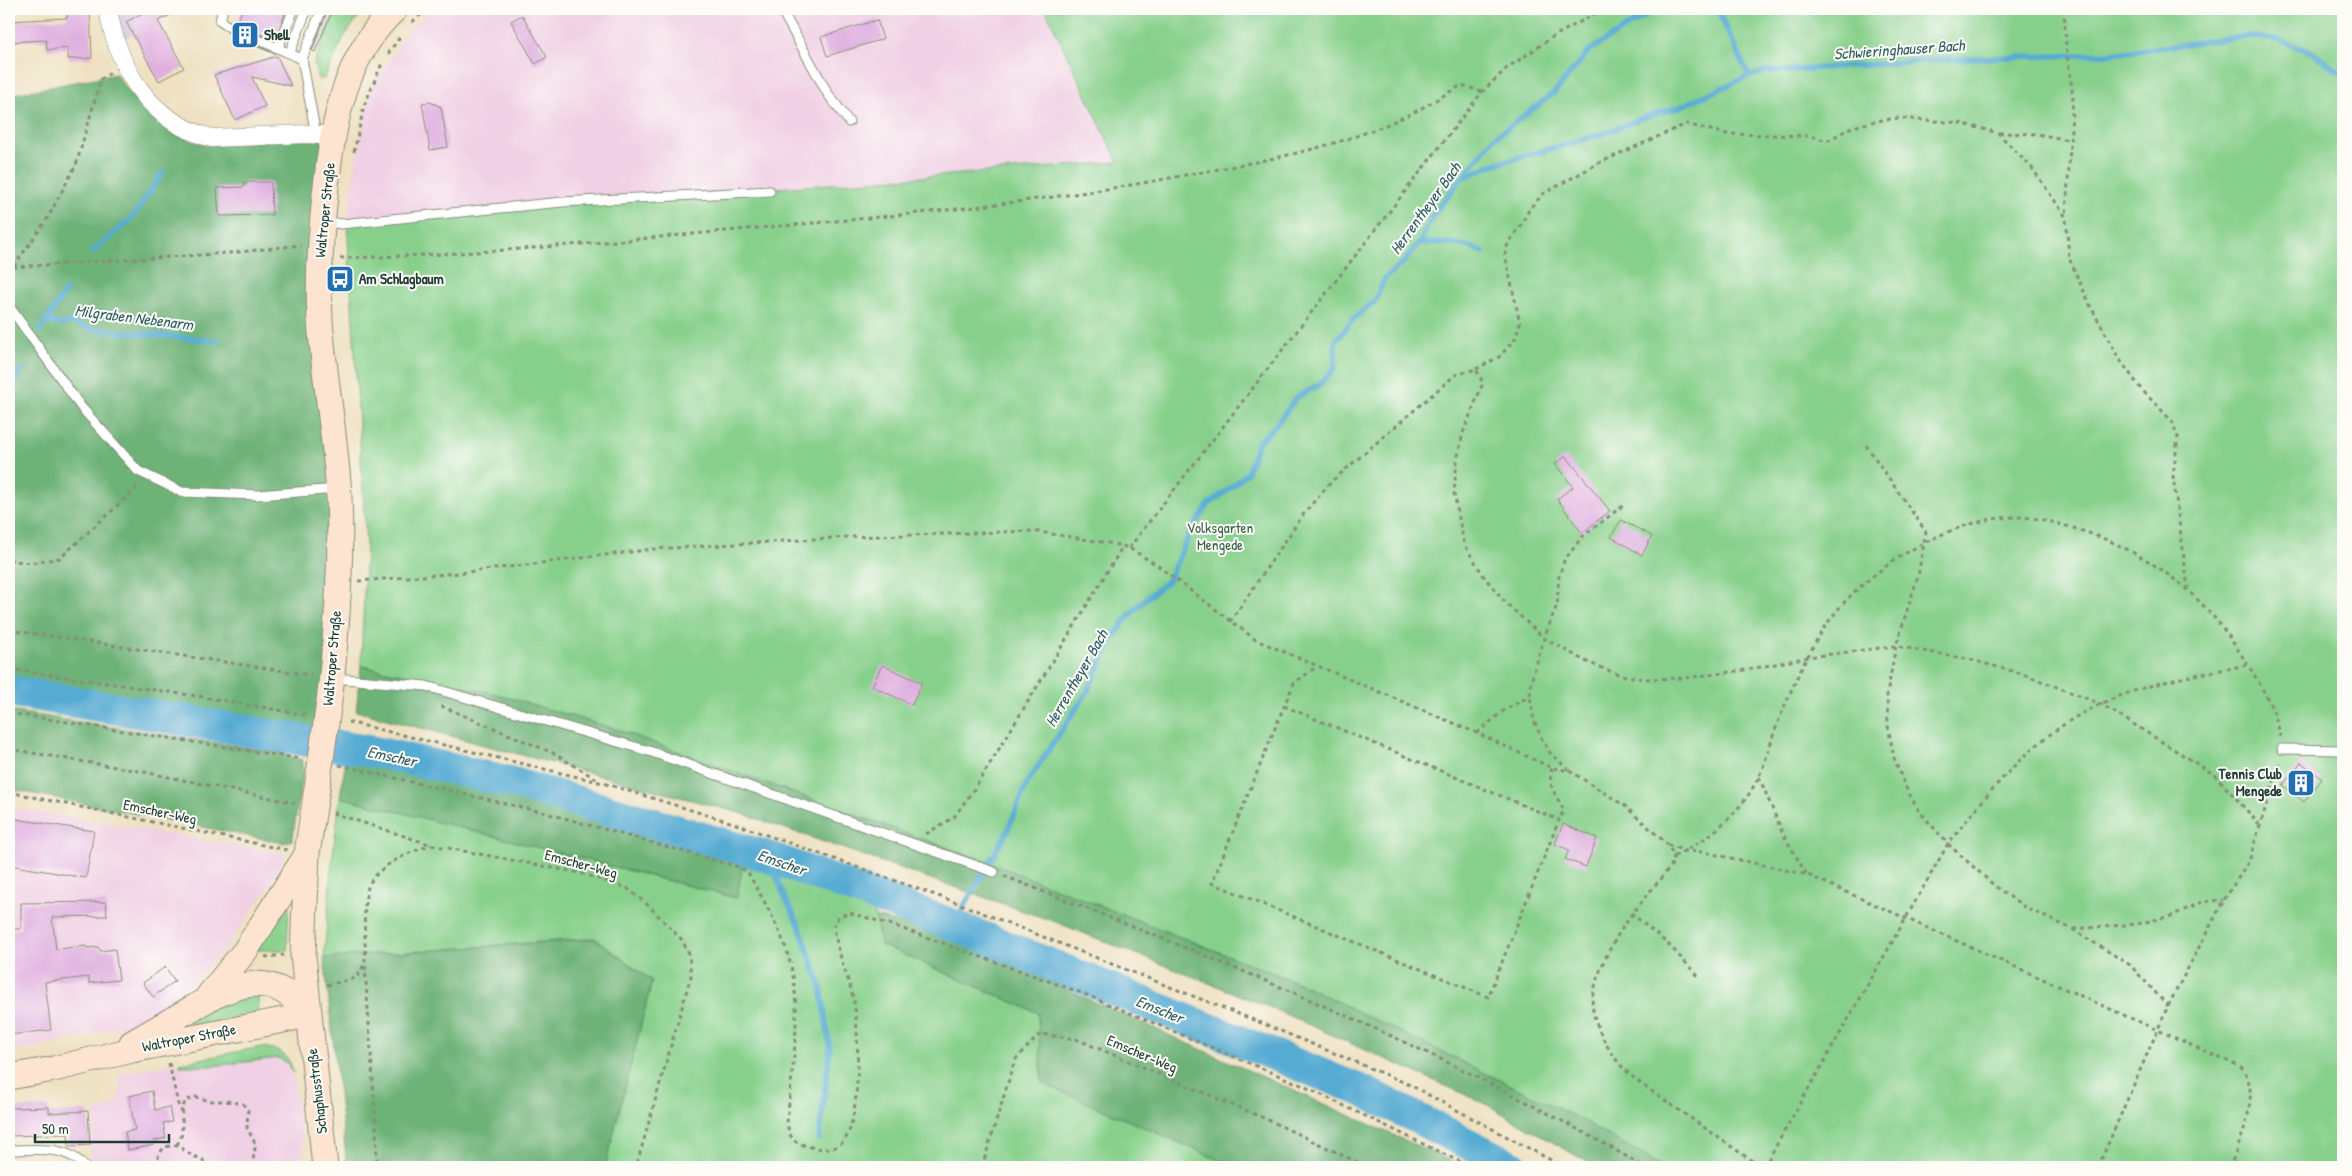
<svg xmlns="http://www.w3.org/2000/svg" width="2352" height="1176" viewBox="0 0 2352 1176" font-family="'Patrick Hand',sans-serif">
	<style>
		.built { fill: #f0d0e4 }
		.industrial { fill: #cebed1 }
		.green { fill: #87d08b; stroke: #538660 }
		.forest { fill: #6db277; stroke: #467856 }
		.lines { fill: none; stroke-linecap: round; stroke-linejoin: round }
		.stream { stroke: #57abd3; stroke-width: 5.5 }
		.river { stroke: #57abd3; stroke-width: 32 }
		.building { fill: #dfafdf }
		.service-casing { stroke: #868e7a; stroke-width: 11 }
		.minor-casing { stroke: #868e7a; stroke-width: 19 }
		.secondary-casing { stroke: #868e7a; stroke-width: 27 }
		.path { stroke: #868e7a; stroke-width: 3; stroke-dasharray: 4 4; stroke-linecap: butt }
		.service { stroke: #fff; stroke-width: 9 }
		.minor { stroke: #fff; stroke-width: 18 }
		.secondary { stroke: #fde4d0; stroke-width: 25 }
		.secondary-bridge-casing { stroke: #868e7a; stroke-width: 27; stroke-linecap: butt }
		.secondary-bridge { stroke: #fde4d0; stroke-width: 25 }
		.labels { text-anchor: middle; stroke-width: 4; stroke-linejoin: round; paint-order: stroke }
		.poi-label { font-size: 15px; font-weight: bold; fill: #1f3d34; stroke: #fdfcf7; text-anchor: start }
		.street-label { font-size: 15px; fill: #1f3d34; stroke: #fdfcf7 }
		.park-label { font-size: 15px; fill: #39624a; stroke: #fdfcf7 }
		.water-label { font-size: 16px; font-style: italic; fill: #305e64; stroke: #fdfcf7 }
	</style>
	<rect width="100%" height="100%" fill="#fdfcf7"/>
	<filter id="ink" filterUnits="userSpaceOnUse"><feTurbulence type="fractalNoise" baseFrequency=".02" numOctaves="2"/><feDisplacementMap in="SourceGraphic" scale="10" xChannelSelector="R" yChannelSelector="G"/><feConvolveMatrix kernelMatrix="1 2 1 2 8 2 1 2 1" color-interpolation-filters="sRGB"/></filter>
	<filter id="wash" filterUnits="userSpaceOnUse"><feTurbulence type="fractalNoise" baseFrequency=".0096" numOctaves="4" result="noise"/><feDisplacementMap in="SourceGraphic" scale="20" xChannelSelector="R" yChannelSelector="G"/><feGaussianBlur stdDeviation="1.12" result="paint"/><feColorMatrix in="noise" values="0 0 0 0 0 0 0 0 0 0 0 0 0 0 0 0 0 1.4 0 .05"/><feComposite in="paint" operator="in"/></filter>
	<g filter="url(#wash)">
		<rect width="100%" height="100%" fill="#eee0c0"/>
		<g class="built">
			<path d="M 435,9 L 1045,9 L 1118,162 L 347,221 L 359,142 L 372,89 L 401,40 L 416,22 Z"/>
			<path d="M 9,807 L 287,854 L 267,890 L 224,950 L 180,996 L 160,1013 L 105,1031 L 58,1043 L 9,1051 Z"/>
			<path d="M 278,1058 L 287,1063 L 293,1073 L 304,1155 L 299,1157 L 301,1167 L 91,1167 L 90,1145 L 95,1112 L 119,1102 L 119,1074 L 180,1063 L 181,1066 L 212,1066 Z"/>
		</g>
		<path class="industrial" d="M 115,9 L 183,9 L 123,39 Z"/>
		<g class="green">
			<path d="M 336,9 L 364,9 L 344,37 L 324,79 L 318,79 L 314,63 L 316,57 Z"/>
			<path d="M 1045,9 L 2343,9 L 2343,1167 L 1663,1167 L 1580,1119 L 1301,984 L 998,866 L 618,730 L 493,693 L 361,666 L 366,543 L 347,221 L 1118,162 Z"/>
			<path d="M 340,797 L 736,898 L 744,857 L 872,901 L 881,945 L 1038,1013 L 1042,1083 L 1235,1167 L 605,1167 L 652,981 L 595,938 L 324,958 L 331,870 Z"/>
			<path d="M 289,904 L 287,950 L 252,950 Z"/>
			<path d="M 259,991 L 257,1015 L 183,1028 L 205,1006 Z"/>
			<path d="M 261,1047 C 278,1049 290,1054 293,1073 L 287,1063 L 278,1058 L 212,1066 L 180,1066 L 180,1063 Z"/>
		</g>
		<g class="forest">
			<path d="M 116,74 L 133,97 L 173,134 L 207,146 L 333,136 L 322,221 L 339,496 L 323,744 L 9,691 L 9,95 Z"/>
			<path d="M 361,666 L 493,693 L 618,730 L 998,866 L 1301,984 L 1580,1119 L 1663,1167 L 1596,1167 L 1484,1103 L 1269,1007 L 1058,923 L 740,813 L 356,711 Z"/>
			<path d="M 9,711 L 280,753 L 302,760 L 303,775 L 292,840 L 284,843 L 9,789 Z"/>
			<path d="M 347,753 L 744,857 L 737,898 L 340,797 Z"/>
			<path d="M 875,917 L 945,935 L 1465,1167 L 1235,1167 L 1042,1083 L 1038,1013 L 881,945 Z"/>
			<path d="M 595,939 L 652,981 L 605,1167 L 347,1167 L 324,958 Z"/>
		</g>
		<g class="lines">
			<g class="stream">
				<path d="M 1719,13 L 1749,76"/>
				<path d="M 1467,176 L 1489,166 L 1603,134 L 1645,117 L 1677,108 L 1749,76 L 1763,72 L 1951,59 L 2111,54 L 2246,36 L 2279,40 L 2311,52 L 2343,74"/>
				<path d="M 1419,243 C 1441,243 1463,242 1483,252"/>
				<path d="M 93,251 L 132,218 L 163,172"/>
				<path d="M 45,321 L 62,324 L 73,322 L 91,329 L 219,341"/>
				<path d="M 40,331 L 66,290"/>
				<path d="M 9,393 L 22,369"/>
				<path d="M 769,857 L 784,896 L 799,925 L 821,987 L 830,1049 L 819,1139"/>
				<path d="M 953,925 L 1007,832 L 1027,783 L 1087,692 L 1110,643 L 1126,619 L 1144,600 L 1168,581 L 1191,531 L 1209,504 L 1232,487 L 1247,473 L 1259,441 L 1275,426 L 1297,397 L 1319,385 L 1335,368 L 1335,342 L 1354,318 L 1375,301 L 1385,278 L 1406,260 L 1422,238 L 1434,213 L 1493,139 L 1554,93 L 1590,50 L 1656,9"/>
			</g>
			<path class="river" d="M 9,691 L 380,753 L 510,782 L 769,857 L 953,925 L 1365,1092 L 1514,1167"/>
		</g>
		<g id="blocks">
			<g class="building">
				<path d="M 67,9 L 90,9 L 92,58 L 68,59 L 68,48 L 47,50 L 46,40 L 9,42 L 9,21 L 67,18 Z"/>
				<path d="M 142,9 L 183,9 L 158,21 L 184,68 L 159,81 L 126,22 L 144,12 Z"/>
				<path d="M 243,9 L 287,9 L 276,36 L 265,32 L 267,37 L 257,33 L 251,37 L 254,44 L 275,54 L 231,36 L 239,33 L 240,28 L 236,24 Z"/>
				<path d="M 328,9 L 333,9 L 315,52 L 312,51 Z"/>
				<path d="M 522,15 L 547,57 L 535,64 L 511,21 Z"/>
				<path d="M 877,20 L 883,39 L 827,56 L 821,37 Z"/>
				<path d="M 277,56 L 291,86 L 252,77 L 265,106 L 235,120 L 214,75 Z"/>
				<path d="M 430,102 L 441,107 L 448,147 L 430,150 L 422,103 Z"/>
				<path d="M 244,182 L 271,182 L 272,215 L 219,216 L 217,188 L 244,187 Z"/>
				<path d="M 1566,456 L 1610,511 L 1582,533 L 1557,499 L 1573,487 L 1555,464 Z"/>
				<path d="M 1621,520 L 1652,536 L 1642,555 L 1611,537 Z"/>
				<path d="M 882,665 L 922,683 L 912,705 L 872,686 Z"/>
				<path d="M 2301,762 L 2322,779 L 2304,802 L 2283,785 Z"/>
				<path d="M 9,818 L 94,831 L 86,878 L 9,865 Z"/>
				<path d="M 1563,824 L 1597,838 L 1586,867 L 1565,859 L 1569,850 L 1555,844 Z"/>
				<path d="M 106,902 L 107,916 L 52,917 L 56,949 L 86,946 L 87,948 L 98,947 L 101,951 L 115,949 L 119,980 L 89,983 L 89,977 L 45,982 L 51,1030 L 9,1035 L 9,929 L 21,929 L 21,903 Z"/>
				<path d="M 165,967 L 175,981 L 153,997 L 143,983 Z"/>
				<path d="M 152,1091 L 155,1110 L 169,1107 L 172,1122 L 163,1123 L 166,1138 L 153,1141 L 154,1145 L 128,1150 L 125,1132 L 135,1130 L 129,1096 Z"/>
				<path d="M 49,1107 L 49,1113 L 88,1111 L 90,1145 L 69,1146 L 68,1134 L 9,1136 L 9,1108 Z"/>
			</g>
		</g>
	</g>
	<g filter="url(#ink)">
		<use href="#blocks" fill-opacity="0" stroke="#868e7a" stroke-width="1"/>
		<g class="lines">
			<defs>
				<g id="service">
					<path d="M 223,9 L 220,21 L 234,30"/>
					<path d="M 781,9 L 828,94 L 849,122"/>
					<path d="M 257,39 L 302,59 L 316,135"/>
					<path d="M 278,47 L 294,9"/>
					<path d="M 290,52 L 307,9"/>
					<path d="M 302,59 L 322,9"/>
					<path d="M 324,221 L 341,224 L 562,202 L 770,191"/>
					<path d="M 9,306 L 81,407 L 138,471 L 182,492 L 257,495 L 338,489"/>
					<path d="M 334,678 L 426,686 L 649,751 L 994,872"/>
					<path d="M 2282,749 L 2343,750"/>
					<path d="M 9,1150 C 34,1150 67,1144 85,1167"/>
				</g>
				<path id="minor" d="M 108,9 C 118,69 149,122 212,138 L 307,134 L 333,136"/>
				<g id="secondary">
					<path d="M 330,694 C 337,629 342,562 339,497 C 336,438 324,379 320,320 C 317,267 322,215 329,162 C 337,105 351,50 395,9"/>
					<path d="M 317,788 L 307,853 L 303,955 L 325,1167"/>
					<path d="M 209,995 L 245,951 L 306,856"/>
					<path d="M 132,1043 C 151,1032 170,1021 189,1010 C 233,984 274,966 308,1015"/>
					<path d="M 9,1077 L 54,1069 L 132,1050 L 308,1015"/>
				</g>
			</defs>
			<use href="#service" class="service-casing"/>
			<use href="#minor" class="minor-casing"/>
			<use href="#secondary" class="secondary-casing"/>
			<g class="path">
				<path d="M 2064,9 L 2066,47 L 2073,96 L 2066,216"/>
				<path d="M 412,22 L 428,9"/>
				<path d="M 388,54 L 400,37"/>
				<path d="M 1999,133 L 2037,134 L 2069,140"/>
				<path d="M 354,152 L 364,106 L 383,61"/>
				<path d="M 340,258 C 487,255 634,239 781,226 C 917,214 1052,201 1186,175 C 1262,161 1342,148 1412,113 C 1429,105 1445,94 1462,85 L 1482,92"/>
				<path d="M 13,267 L 230,253 L 301,245"/>
				<path d="M 9,273 L 47,219 L 76,165 L 101,79 L 112,72"/>
				<path d="M 1476,369 L 1499,357 L 1515,339 L 1520,323 L 1505,255 L 1508,243 L 1521,225 L 1530,208 L 1543,194 L 1599,163 L 1686,124 L 1727,134 L 1810,136 L 1827,141 L 1850,128 L 1875,121 L 1899,118 L 1960,123 L 1998,133 L 2032,168 L 2066,217 L 2069,258 L 2091,307 L 2120,360 L 2141,389 L 2172,421 L 2178,437 L 2173,476 L 2188,588"/>
				<path d="M 1866,445 L 1926,532 L 1918,576 L 1896,646 L 1887,694 L 1888,726 L 1894,758 L 1905,786 L 1919,811 L 1948,844 L 1996,887 L 2026,908 L 2072,929 L 2130,965 L 2168,1006"/>
				<path d="M 1129,548 L 1482,92 L 1507,68 L 1556,35 L 1604,9"/>
				<path d="M 9,560 L 30,563 L 60,558 L 140,485"/>
				<path d="M 358,581 L 460,573 L 654,549 L 848,537 L 1033,531 L 1114,544 L 1129,548 L 1157,565 L 1256,640 L 1477,733 L 1552,768 L 1570,771 L 1625,806 L 1668,845 L 1674,856 L 1671,866 C 1639,905 1604,943 1593,995 C 1589,1015 1603,1041 1615,1058 C 1629,1078 1654,1092 1673,1106 C 1702,1126 1732,1147 1761,1167"/>
				<path d="M 1230,622 L 1305,512 L 1331,482 L 1455,375 L 1476,369 L 1483,383 L 1463,433 L 1457,460 L 1454,493 L 1464,544 L 1485,578 L 1507,604 L 1544,638 L 1587,662 L 1620,675 L 1644,679 L 1685,678 L 1746,670 L 1809,657 L 1896,646 L 1972,660 L 2023,674 L 2101,704 L 2215,775 L 2259,824"/>
				<path d="M 9,630 L 311,675"/>
				<path d="M 9,669 L 197,696 L 307,715"/>
				<path d="M 441,706 L 553,753 L 598,780"/>
				<path d="M 1284,706 L 1559,820 L 1488,997 L 1212,883 L 1284,706 L 1294,683 L 1316,667"/>
				<path d="M 9,713 L 301,759"/>
				<path d="M 348,722 L 603,783 L 730,822 L 955,902 L 1264,1024 L 1408,1084 L 1564,1167"/>
				<path d="M 1477,733 L 1503,711 L 1530,696"/>
				<path d="M 9,749 L 139,771 L 295,803"/>
				<path d="M 339,765 L 546,813 L 736,866 L 747,871 C 765,903 785,935 792,971 C 802,1020 791,1074 787,1123 C 790,1138 792,1142 807,1146 C 817,1149 832,1151 841,1144 C 862,1127 859,1028 854,1002 C 849,977 836,951 834,925 L 839,916 L 850,913 L 892,925 L 1082,993 L 1299,1084 L 1471,1167"/>
				<path d="M 1552,768 C 1547,785 1556,796 1564,810 L 1559,820"/>
				<path d="M 1569,770 L 1550,753 L 1542,739 L 1534,721 L 1530,696 L 1531,682 L 1544,638 L 1557,605 L 1559,576 L 1564,561 L 1582,537 L 1625,504"/>
				<path d="M 1759,777 L 1783,834 L 1807,875"/>
				<path d="M 9,792 L 287,850"/>
				<path d="M 333,813 L 432,845 L 580,873 L 627,888 L 649,906 L 682,940 L 689,954 L 691,976 L 636,1167"/>
				<path d="M 926,834 L 954,817 L 977,785 L 1123,546"/>
				<path d="M 1668,845 L 1686,851 L 1704,852 L 1808,875 L 2241,1067 C 2263,1091 2240,1141 2230,1167"/>
				<path d="M 1674,856 C 1708,841 1743,811 1759,776 C 1767,759 1771,740 1778,722 C 1793,685 1814,636 1841,606 C 1881,561 1955,517 2017,517 C 2036,517 2056,523 2073,528 C 2141,548 2198,588 2236,647 C 2253,672 2277,708 2280,737"/>
				<path d="M 1004,876 C 1172,942 1340,1007 1501,1089 C 1549,1114 1598,1139 1644,1167"/>
				<path d="M 1631,913 L 1668,944 L 1698,976"/>
				<path d="M 2074,929 L 2137,924 L 2171,916 L 2202,902 L 2223,900"/>
				<path d="M 265,957 L 284,955"/>
				<path d="M 365,966 L 376,1125 L 377,1167"/>
				<path d="M 327,985 L 356,978 C 368,961 365,958 365,938 C 364,923 364,906 367,891 C 372,867 410,852 431,845"/>
				<path d="M 169,1063 L 178,1104 L 182,1112"/>
				<path d="M 177,1145 L 182,1134 L 182,1112 L 185,1101 L 196,1097 L 210,1101 L 226,1101 L 243,1104 L 248,1110 L 247,1128 L 254,1141 L 255,1148 L 252,1167"/>
				<path d="M 159,1167 L 158,1156 L 164,1147 L 177,1145 L 191,1155 L 203,1160 L 204,1167"/>
				<path d="M 982,1167 L 1015,1060 L 1040,1034 L 1076,1039 L 1264,1118 L 1368,1167"/>
				<path d="M 1764,1167 L 1948,844 C 1983,799 2022,750 2071,720 C 2123,687 2188,676 2248,665"/>
				<path d="M 2098,1167 L 2168,1006 L 2224,900 L 2249,861 L 2280,761"/>
			</g>
			<use href="#service" class="service"/>
			<use href="#minor" class="minor"/>
			<use href="#secondary" class="secondary"/>
			<defs>
				<path id="secondary-bridge" d="M 317,788 L 330,694"/>
			</defs>
			<use href="#secondary-bridge" class="secondary-bridge-casing"/>
			<use href="#secondary-bridge" class="secondary-bridge"/>
		</g>
	</g>
	<defs>
		<symbol id="building-square" viewBox="-11 -11 22 22"><rect x="-9" y="-9" width="18" height="18" rx="4" fill="#1f6fb2" stroke="#fdfcf7"/><path d="M-4-6H4V6H1V3H-1V6H-4ZM-2.5-4.3h1.7v1.8h-1.7ZM.8-4.3h1.7v1.8H.8ZM-2.5-1h1.7V.8h-1.7ZM.8-1h1.7V.8H.8Z" fill="#fff"/></symbol>
		<symbol id="bus-square" viewBox="-11 -11 22 22"><rect x="-9" y="-9" width="18" height="18" rx="4" fill="#1f6fb2" stroke="#fdfcf7"/><path d="M-5-6H5V4H4V6H2V4H-2V6H-4V4H-5ZM-3.5-4V0h7V-4ZM-3.5 1.2v1.5H-2V1.2ZM2 1.2v1.5H3.5V1.2Z" fill="#fff"/></symbol>
	</defs>
	<g fill-rule="evenodd">
		<use href="#building-square" x="229" y="19" width="32" height="32"/>
		<use href="#bus-square" x="324" y="263" width="32" height="32"/>
		<use href="#building-square" x="2285" y="767" width="32" height="32"/>
	</g>
	<g class="labels">
		<g class="poi-label">
			<text x="264" y="40">Shell</text>
			<text x="359" y="284">Am Schlagbaum</text>
			<text x="2282" y="779" text-anchor="end">Tennis Club<tspan x="2282" dy="17">Mengede</tspan></text>
		</g>
		<g class="street-label">
			<text transform="translate(325 210) rotate(-84)" y="5">Waltroper Straße</text>
			<text transform="translate(332 658) rotate(-85)" y="5">Waltroper Straße</text>
			<text transform="translate(160 812) rotate(12)" y="5">Emscher-Weg</text>
			<text transform="translate(581 864) rotate(15)" y="5">Emscher-Weg</text>
			<text transform="translate(189 1038) rotate(-11)" y="5">Waltroper Straße</text>
			<text transform="translate(1142 1054) rotate(23)" y="5">Emscher-Weg</text>
			<text transform="translate(317 1091) rotate(-97)" y="5">Schaphusstraße</text>
		</g>
		<g class="park-label">
			<text x="1220" y="533">Volksgarten<tspan x="1220" dy="17">Mengede</tspan></text>
		</g>
		<g class="water-label">
			<text transform="translate(1899 49) rotate(-4)" y="6">Schwieringhauser Bach</text>
			<text transform="translate(1425 208) rotate(-54)" y="6">Herrentheyer Bach</text>
			<text transform="translate(134 317) rotate(7)" y="6">Milgraben Nebenarm</text>
			<text transform="translate(1076 678) rotate(-60)" y="6">Herrentheyer Bach</text>
			<text transform="translate(392 756) rotate(12)" y="6">Emscher</text>
			<text transform="translate(782 862) rotate(19)" y="6">Emscher</text>
			<text transform="translate(1160 1009) rotate(22)" y="6">Emscher</text>
		</g>
	</g>
	<rect width="2352" height="1176" fill="none" stroke="#fdfcf7" stroke-width="30"/>
	<path d="M35 1134v8h134v-8" fill="none" stroke="#1f3d34" stroke-width="2.5"/>
	<text x="42" y="1134" font-size="15" fill="#1f3d34" stroke="#fdfcf7" stroke-width="4" paint-order="stroke">50 m</text>
</svg>
